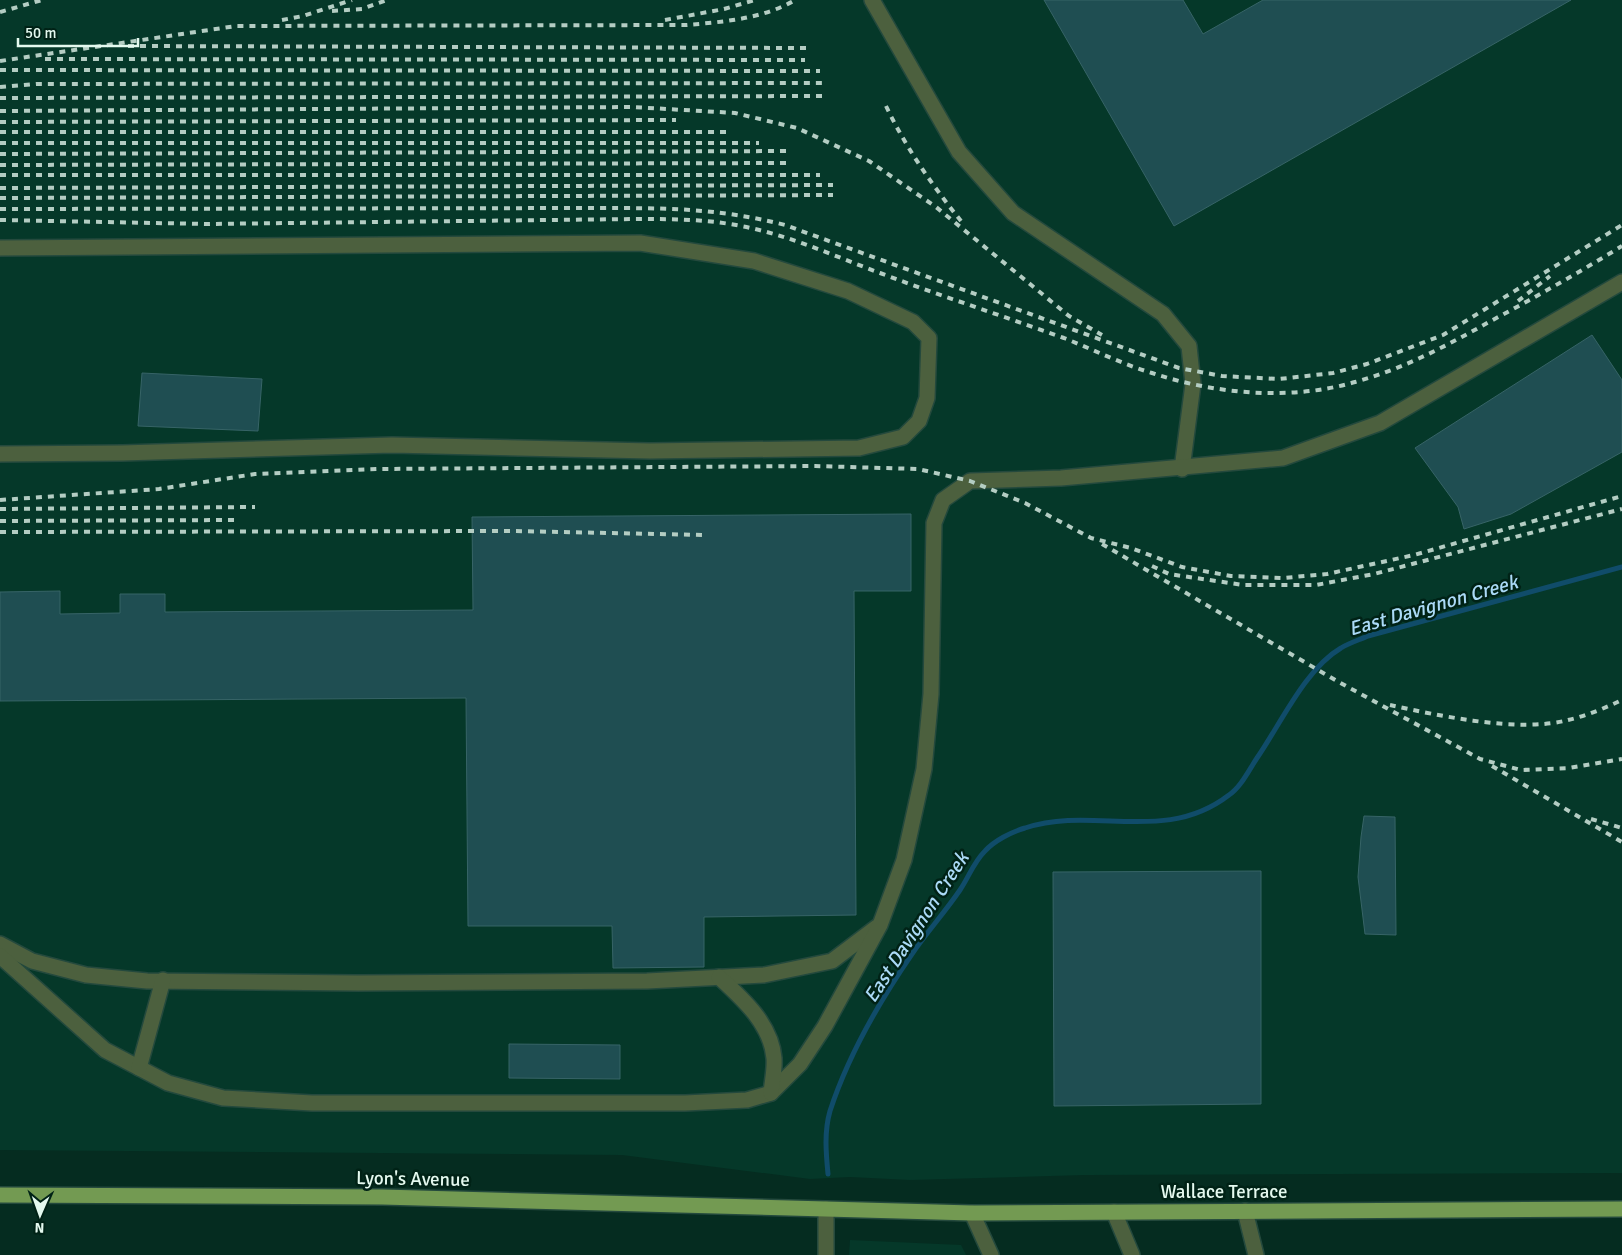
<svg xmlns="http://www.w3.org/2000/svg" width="1622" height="1255" viewBox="0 0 1622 1255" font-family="Signika,sans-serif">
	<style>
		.built { fill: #053829 }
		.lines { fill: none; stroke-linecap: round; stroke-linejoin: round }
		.stream { stroke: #104c6a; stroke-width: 5 }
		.building { fill: #1f4e52; stroke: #376467 }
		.minor-casing { stroke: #24493d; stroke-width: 18 }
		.major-casing { stroke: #24493d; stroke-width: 18 }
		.minor { stroke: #4c603e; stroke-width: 15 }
		.major { stroke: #739a52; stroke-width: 15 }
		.rail { stroke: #b4cdc3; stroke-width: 4; stroke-dasharray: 6 6; stroke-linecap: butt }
		.labels { text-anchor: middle; stroke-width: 5; stroke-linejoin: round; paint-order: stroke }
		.street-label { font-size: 19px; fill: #e4f9ef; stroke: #002216 }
		.water-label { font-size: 20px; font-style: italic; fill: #abdaf7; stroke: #002216 }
	</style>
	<rect width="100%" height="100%" fill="#052c20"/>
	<g class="built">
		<path d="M 0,0 L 1622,0 L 1622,1173 L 1085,1175 L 910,1180 L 850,1177 L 810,1179 L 622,1155 L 0,1150 Z"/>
		<path d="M 850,1240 L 961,1245 L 966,1255 L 849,1255 Z"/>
	</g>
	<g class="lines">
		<path class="stream" d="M 828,1174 C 826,1153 824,1132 830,1111 C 848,1056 879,1002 912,954 C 927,932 945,912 960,890 C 969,877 973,863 985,851 C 994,841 1011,832 1025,828 C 1094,805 1164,845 1229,795 C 1241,787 1249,770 1257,758 C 1280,725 1305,669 1341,648 C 1349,643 1359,640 1368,636 L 1622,567"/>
	</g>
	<g class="building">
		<path d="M 1044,0 L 1183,0 L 1203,34 L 1263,0 L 1571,0 L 1174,226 Z"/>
		<path d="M 1592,335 L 1622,380 L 1622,452 L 1511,514 L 1464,529 L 1458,507 L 1415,448 Z"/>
		<path d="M 142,373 L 262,379 L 258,431 L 138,426 Z"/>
		<path d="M 911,514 L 911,591 L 854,591 L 856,915 L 704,917 L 704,967 L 613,968 L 612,926 L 468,926 L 466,698 L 0,701 L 0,592 L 60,591 L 60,614 L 120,613 L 120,594 L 165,594 L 165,612 L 473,610 L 472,517 Z"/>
		<path d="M 1364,816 L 1395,817 L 1396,935 L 1365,934 L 1358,877 L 1361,837 Z"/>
		<path d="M 1261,871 L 1261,1104 L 1054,1106 L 1053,872 Z"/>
		<path d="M 509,1044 L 620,1045 L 620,1079 L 509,1078 Z"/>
	</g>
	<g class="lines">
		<defs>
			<g id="minor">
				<path d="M 872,0 L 959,152 L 1013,213 L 1163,314 L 1189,346 L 1193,384 L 1182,469"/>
				<path d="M 0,248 L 640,243 L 754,261 L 848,291 L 913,322 L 929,338 L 927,398 L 919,421 L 903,437 L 859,448 L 650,451 L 392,445 L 122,453 L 0,454"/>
				<path d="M 0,944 L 32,961 L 86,975 L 147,981 L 358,983 L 647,981 L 764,975 L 832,961 L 877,927"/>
				<path d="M 0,956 L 105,1050 L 168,1083 L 223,1098 L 312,1103 L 685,1103 L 747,1100 L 771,1093 L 800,1064 L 825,1026 L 880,925 L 904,860 L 924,769 L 931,694 L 934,523 L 943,500 L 970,481 L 1061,478 L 1283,458 L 1380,423 L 1622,282"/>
				<path d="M 719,977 C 743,999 771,1024 774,1058 C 775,1069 772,1082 771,1093"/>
				<path d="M 139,1068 L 163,980"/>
				<path d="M 826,1209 L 826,1255"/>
				<path d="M 1245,1211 L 1256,1255"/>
				<path d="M 1114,1212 L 1132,1255"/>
				<path d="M 972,1213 L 991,1255"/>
			</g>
			<path id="major" d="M 0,1195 L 382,1197 L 972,1213 L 1622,1209"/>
		</defs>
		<use href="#minor" class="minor-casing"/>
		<use href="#major" class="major-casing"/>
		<use href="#minor" class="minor"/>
		<use href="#major" class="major"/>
		<g class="rail">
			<path d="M 332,11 L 362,9 L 387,0"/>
			<path d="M 0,12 L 42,0"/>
			<path d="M 282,20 L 303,16 L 352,0"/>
			<path d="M 665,20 L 724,9 L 755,0"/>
			<path d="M 128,46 L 809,48"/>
			<path d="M 45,59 L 805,60"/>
			<path d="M 0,61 L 236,26 L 686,25 C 722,22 763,19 795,0"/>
			<path d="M 0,70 L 820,71"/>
			<path d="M 0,87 L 36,84 L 825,83"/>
			<path d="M 0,98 L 824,96"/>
			<path d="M 886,106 C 906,148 932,185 961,221"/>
			<path d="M 0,111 L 633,107 L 735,113 L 797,128 L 869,161 L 936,207 L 1069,316 L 1102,335"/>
			<path d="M 0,122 L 676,120"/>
			<path d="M 0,132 L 732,132"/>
			<path d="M 0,143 L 759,143"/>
			<path d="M 0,154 L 789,151"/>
			<path d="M 0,165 L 789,163"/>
			<path d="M 0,175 L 820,175"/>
			<path d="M 0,188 L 833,185"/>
			<path d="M 0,198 L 833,195"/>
			<path d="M 0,209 L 598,208 C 665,208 719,208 785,225 L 1179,368 L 1222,376 L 1279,379 L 1333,373 L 1367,364 L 1443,335 L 1622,225"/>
			<path d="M 0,220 L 207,224 L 635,219 C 671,219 706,219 741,226 C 789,235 834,256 880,273 C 941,296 1003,316 1064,338 C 1094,350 1122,364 1152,373 C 1215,394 1291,401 1355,382 C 1403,369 1446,346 1489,322 C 1534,298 1578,273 1622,246"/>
			<path d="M 1518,301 L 1550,276"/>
			<path d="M 0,500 L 159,489 L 255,474 L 379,469 L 815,466 L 918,469 L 970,481 L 1025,503 L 1091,538 L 1131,548 L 1182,567 L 1231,576 L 1283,578 L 1327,574 L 1414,555 L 1622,496"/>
			<path d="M 0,509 L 255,507"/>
			<path d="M 0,521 L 234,520"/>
			<path d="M 0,532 L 512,531 L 703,535"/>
			<path d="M 1102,544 L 1337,681 L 1480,759 L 1521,770 L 1569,768 L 1622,759"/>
			<path d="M 1152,566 L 1169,574 L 1243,585 L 1316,585 L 1374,574 L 1622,509"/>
			<path d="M 1390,705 C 1440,716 1519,733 1568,720 C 1586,716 1605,708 1622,700"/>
			<path d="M 1492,766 L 1622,842"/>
			<path d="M 1591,819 L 1622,828"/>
		</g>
	</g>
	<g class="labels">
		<g class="street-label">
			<text transform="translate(413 1178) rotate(1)" y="7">Lyon's Avenue</text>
			<text x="1224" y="1198">Wallace Terrace</text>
		</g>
		<g class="water-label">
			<text transform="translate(1433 605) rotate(-16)" y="7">East Davignon Creek</text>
			<text transform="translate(916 927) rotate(-57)" y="7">East Davignon Creek</text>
		</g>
	</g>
	<g transform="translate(40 1215) rotate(182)" stroke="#002216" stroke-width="4" paint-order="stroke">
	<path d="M0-4L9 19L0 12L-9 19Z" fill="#e4f9ef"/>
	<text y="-8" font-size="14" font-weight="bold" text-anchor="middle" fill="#e4f9ef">N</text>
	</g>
	<path d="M18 38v8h120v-8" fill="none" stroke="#e4f9ef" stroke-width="2.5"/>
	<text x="25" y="38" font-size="15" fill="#e4f9ef" stroke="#002216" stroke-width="4" paint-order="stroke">50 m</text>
</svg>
